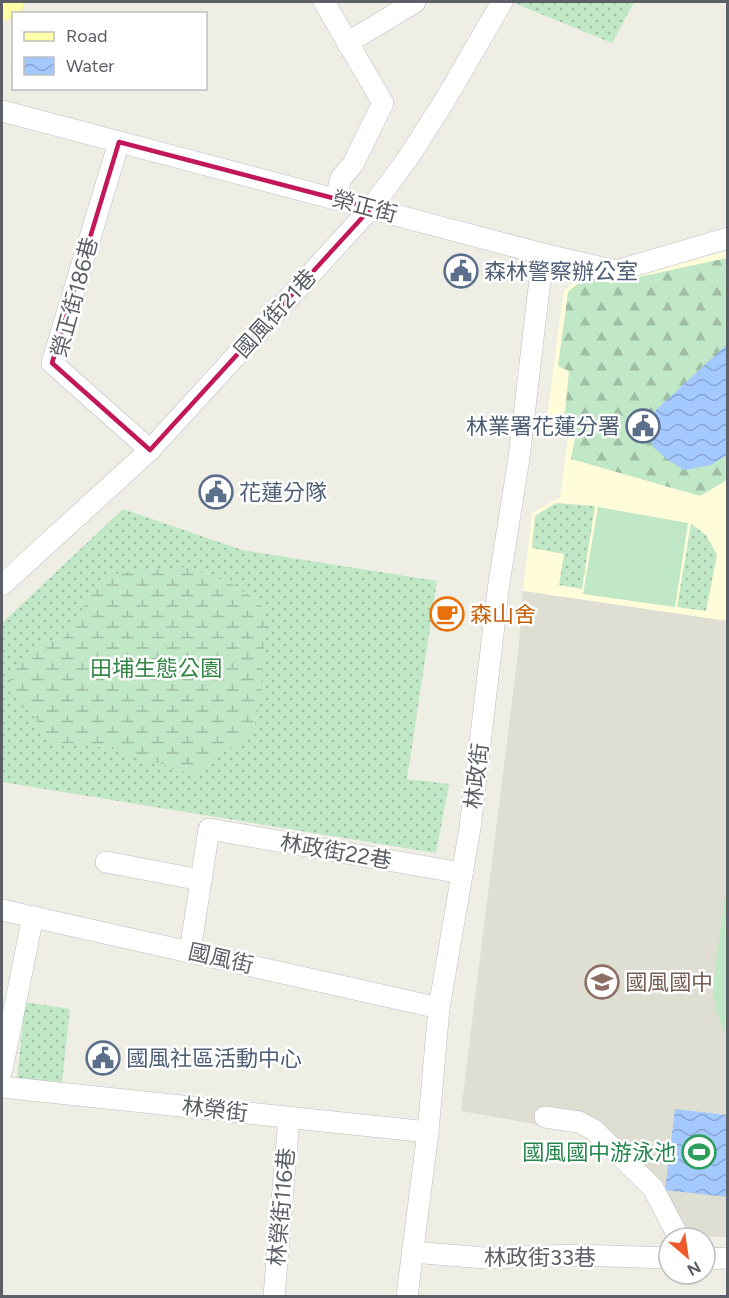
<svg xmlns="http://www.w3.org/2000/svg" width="729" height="1298" viewBox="0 0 729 1298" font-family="Figtree,'Noto Sans TC',sans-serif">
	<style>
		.commercial { fill: #fffcda }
		.education { fill: #dfded2 }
		.grass { fill: url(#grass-dots) }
		.forest { fill: url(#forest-firs) }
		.wetland { fill: url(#wetland-marsh) }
		.pitch { fill: #c0e7c6 }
		.water { fill: url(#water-waves) }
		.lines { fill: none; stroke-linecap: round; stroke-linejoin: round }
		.minor-casing { stroke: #bcbdc3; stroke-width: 22 }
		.major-casing { stroke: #f5e257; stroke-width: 28 }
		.minor { stroke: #fff; stroke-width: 21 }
		.major { stroke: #ffffa9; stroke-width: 27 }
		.marked { fill: none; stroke: #c2185b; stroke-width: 4.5; stroke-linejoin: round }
		.labels { text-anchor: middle; stroke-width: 5; stroke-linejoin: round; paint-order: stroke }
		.street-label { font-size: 22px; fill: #5c5f65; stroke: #fff }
		.service-label { font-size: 22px; fill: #4e5e75; stroke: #fff; text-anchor: start }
		.food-label { font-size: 22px; fill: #c56008; stroke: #fff; text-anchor: start }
		.park-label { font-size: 22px; fill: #338644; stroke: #fff }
		.education-label { font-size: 22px; fill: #785e54; stroke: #fff; text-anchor: start }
		.leisure-label { font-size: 22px; fill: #27864d; stroke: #fff; text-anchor: end }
	</style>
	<defs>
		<pattern id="grass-dots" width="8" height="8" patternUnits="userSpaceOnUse" patternTransform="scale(1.5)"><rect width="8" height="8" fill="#c0e7c6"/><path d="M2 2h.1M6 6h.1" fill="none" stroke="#9fbea4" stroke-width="1.8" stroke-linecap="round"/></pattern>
		<pattern id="forest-firs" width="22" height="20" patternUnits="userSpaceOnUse" patternTransform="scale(1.5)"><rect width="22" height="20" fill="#c0e7c6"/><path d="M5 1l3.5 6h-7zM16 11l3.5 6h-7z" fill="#9fbea4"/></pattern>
		<pattern id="wetland-marsh" width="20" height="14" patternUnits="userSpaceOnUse" patternTransform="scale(1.5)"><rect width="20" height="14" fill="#c0e7c6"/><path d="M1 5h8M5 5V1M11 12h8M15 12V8" fill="none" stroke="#9fbea4"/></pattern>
		<pattern id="water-waves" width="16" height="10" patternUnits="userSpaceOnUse" patternTransform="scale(1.5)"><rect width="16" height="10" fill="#a4c9ff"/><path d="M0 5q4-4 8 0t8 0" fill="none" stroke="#89a6d2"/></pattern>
	</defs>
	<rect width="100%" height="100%" fill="#efeee4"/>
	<path class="commercial" d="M 727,251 L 727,621 L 523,591 L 532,513 L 560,497 L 568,438 L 547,416 L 564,290 L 586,274 L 613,281 Z"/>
	<path class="education" d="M 523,591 L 727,621 L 727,1237 L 688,1236 L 608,1137 L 461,1111 L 519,644 Z"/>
	<g class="grass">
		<path d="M 515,2 L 634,2 L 612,43 L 514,3 Z"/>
		<path d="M 556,503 L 595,506 L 582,589 L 559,585 L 564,554 L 532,548 L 535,516 Z"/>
		<path d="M 123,509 L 242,550 L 437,581 L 407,779 L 449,784 L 436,853 L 2,782 L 2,623 Z"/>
		<path d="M 691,524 L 706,535 L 717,555 L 706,611 L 677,607 Z"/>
		<path d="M 25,1002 L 70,1009 L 62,1082 L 17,1079 Z"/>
	</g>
	<path class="forest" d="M 727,258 L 727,480 L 700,496 L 571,459 L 575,439 L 564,423 L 569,371 L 558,366 L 568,292 L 586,277 L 611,283 Z"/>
	<path class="wetland" d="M 186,567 L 230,583 L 260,602 L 267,627 L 261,668 L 262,697 L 253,731 L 197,772 L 177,771 L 160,763 L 144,761 L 121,751 L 83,744 L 55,743 L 41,736 L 36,718 L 21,707 L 16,699 L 10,679 L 19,664 L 39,645 L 64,638 L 94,590 L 114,574 Z"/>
	<g class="pitch">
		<path d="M 598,507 L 688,523 L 675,607 L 583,594 Z"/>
		<path d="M 727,879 L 727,1036 C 718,1020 714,1006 713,987 Z"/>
	</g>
	<g class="water">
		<path d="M 725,346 L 727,346 L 727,455 L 711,465 L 684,470 L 668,460 L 653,447 L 649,434 L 656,410 Z"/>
		<path d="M 675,1109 L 727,1115 L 727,1197 L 665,1190 Z"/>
	</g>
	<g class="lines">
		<defs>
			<g id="minor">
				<path d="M 324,2 L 383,103 L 353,164 L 341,178 L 336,198"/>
				<path d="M 347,43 L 415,2"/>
				<path d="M 2,111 L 543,254 L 616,271 L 728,238"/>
				<path d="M 119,142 L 52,363 L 150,450"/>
				<path d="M 2,585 L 150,450 L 371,208 L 408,158 L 445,100 L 502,2"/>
				<path d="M 106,862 L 201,880"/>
				<path d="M 2,910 L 439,1008"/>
				<path d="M 190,951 L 209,829 L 462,873"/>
				<path d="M 2,1070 L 33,916"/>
				<path d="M 2,1087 L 428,1132"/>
				<path d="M 545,1117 L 579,1122 L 594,1130 L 653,1188 L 679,1238"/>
				<path d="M 412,1252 L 485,1258 L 576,1255 L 669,1258"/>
				<path d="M 705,1259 L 728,1258"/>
				<path d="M 274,1296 L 289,1118"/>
				<path d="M 407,1296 L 428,1132 L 439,1008 L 470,828 L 499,583 L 519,458 L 543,254"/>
			</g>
			<path id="major" d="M 2,7 L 10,2"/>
		</defs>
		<use href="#minor" class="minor-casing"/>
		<use href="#major" class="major-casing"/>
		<use href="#minor" class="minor"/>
		<use href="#major" class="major"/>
	</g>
	<path class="marked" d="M 119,142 L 371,208 L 150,450 L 52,363 Z"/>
	<defs>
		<symbol id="civic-ring" viewBox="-11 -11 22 22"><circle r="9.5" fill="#fff" stroke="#5c6f8a" stroke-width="1.5"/><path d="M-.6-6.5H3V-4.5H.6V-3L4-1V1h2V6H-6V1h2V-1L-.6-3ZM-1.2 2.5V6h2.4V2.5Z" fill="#5c6f8a"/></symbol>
		<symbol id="cafe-ring" viewBox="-11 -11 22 22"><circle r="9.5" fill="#fff" stroke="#e8710a" stroke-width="1.5"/><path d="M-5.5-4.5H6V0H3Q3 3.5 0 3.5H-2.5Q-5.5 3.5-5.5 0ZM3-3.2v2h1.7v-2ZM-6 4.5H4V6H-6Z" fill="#e8710a"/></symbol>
		<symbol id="school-ring" viewBox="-11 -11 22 22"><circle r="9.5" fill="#fff" stroke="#8d6e63" stroke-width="1.5"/><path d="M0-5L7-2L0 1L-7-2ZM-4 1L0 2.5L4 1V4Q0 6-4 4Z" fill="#8d6e63"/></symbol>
		<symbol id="stadium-ring" viewBox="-11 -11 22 22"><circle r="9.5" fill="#fff" stroke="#2e9e5b" stroke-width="1.5"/><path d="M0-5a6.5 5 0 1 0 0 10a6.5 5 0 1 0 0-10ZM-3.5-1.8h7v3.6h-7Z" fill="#2e9e5b"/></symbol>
	</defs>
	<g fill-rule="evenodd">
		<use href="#civic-ring" x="442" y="252" width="38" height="38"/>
		<use href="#civic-ring" x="624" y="407" width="38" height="38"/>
		<use href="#civic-ring" x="197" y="473" width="38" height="38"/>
		<use href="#cafe-ring" x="428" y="595" width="38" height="38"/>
		<use href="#school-ring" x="583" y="963" width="38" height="38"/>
		<use href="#civic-ring" x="84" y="1039" width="38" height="38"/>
		<use href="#stadium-ring" x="680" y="1133" width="38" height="38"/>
	</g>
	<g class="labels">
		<g class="street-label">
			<text transform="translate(365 206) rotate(15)" y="8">榮正街</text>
			<text transform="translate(74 297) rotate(-75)" y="8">榮正街186巷</text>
			<text transform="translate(275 313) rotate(-48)" y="8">國風街21巷</text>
			<text transform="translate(476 776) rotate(-83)" y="8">林政街</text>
			<text transform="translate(336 851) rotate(10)" y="8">林政街22巷</text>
			<text transform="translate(221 958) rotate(13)" y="8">國風街</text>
			<text transform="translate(215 1109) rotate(7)" y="8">林榮街</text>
			<text transform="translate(281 1207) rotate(-85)" y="8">林榮街116巷</text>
			<text x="540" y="1265">林政街33巷</text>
		</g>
		<g class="service-label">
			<text x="484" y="279">森林警察辦公室</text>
			<text x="620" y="434" text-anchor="end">林業署花蓮分署</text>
			<text x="239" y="500">花蓮分隊</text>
			<text x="126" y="1066">國風社區活動中心</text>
		</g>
		<g class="food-label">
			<text x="470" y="622">森山舍</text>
		</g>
		<g class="park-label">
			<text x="156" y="676">田埔生態公園</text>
		</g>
		<g class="education-label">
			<text x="625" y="990">國風國中</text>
		</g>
		<g class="leisure-label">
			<text x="676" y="1160">國風國中游泳池</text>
		</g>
	</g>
	<rect width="729" height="1298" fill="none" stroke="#5c5f65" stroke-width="6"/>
	<rect x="12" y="12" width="195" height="78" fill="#ffffff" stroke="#bebfc1" stroke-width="1.5"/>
	<rect x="24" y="32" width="30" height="9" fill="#ffffa9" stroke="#bebfc1" stroke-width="1.5"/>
	<text x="66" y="42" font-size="18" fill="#5c5f65">Road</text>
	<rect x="24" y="57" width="30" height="18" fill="url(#water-waves)" stroke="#bebfc1" stroke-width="1.5"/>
	<text x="66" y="72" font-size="18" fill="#5c5f65">Water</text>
	<g transform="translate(687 1256) rotate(151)"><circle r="28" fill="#ffffff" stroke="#bebfc1" stroke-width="1.5"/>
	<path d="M0-4.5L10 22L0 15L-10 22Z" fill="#ee5a2c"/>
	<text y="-9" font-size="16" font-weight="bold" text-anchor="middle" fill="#5c5f65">N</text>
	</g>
</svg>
